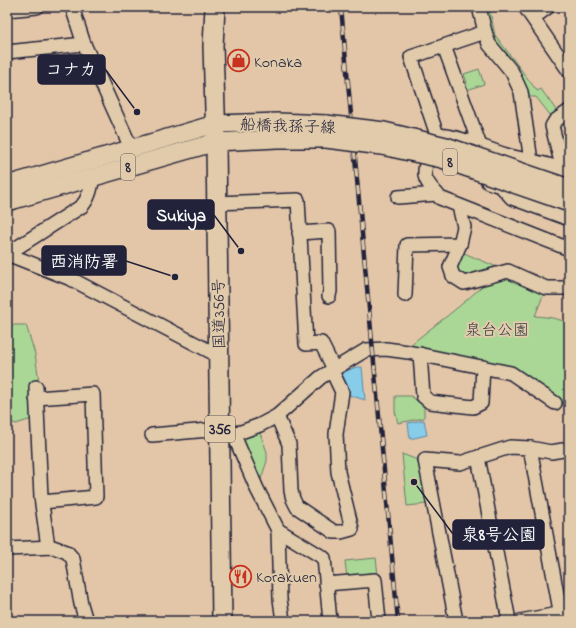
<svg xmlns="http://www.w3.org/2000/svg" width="576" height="628" viewBox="0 0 576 628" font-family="'Indie Flower','Klee One',sans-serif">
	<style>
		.green { fill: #aad795; stroke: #667c68 }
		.water { fill: #87cce9; stroke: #5f88a3 }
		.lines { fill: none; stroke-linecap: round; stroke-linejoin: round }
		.minor-casing { stroke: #22223b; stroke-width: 16 }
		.major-casing { stroke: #22223b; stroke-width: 20 }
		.highway-casing { stroke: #22223b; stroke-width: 22 }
		.minor { stroke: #e1cbaa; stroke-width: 13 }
		.major { stroke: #e1cbaa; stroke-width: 17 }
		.highway { stroke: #e1cbaa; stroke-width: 19 }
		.rail-casing { stroke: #22223b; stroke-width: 4.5 }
		.rail { stroke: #e1cbaa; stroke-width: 3; stroke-dasharray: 9; stroke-linecap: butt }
		.major-bridge-casing { stroke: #22223b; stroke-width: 20; stroke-linecap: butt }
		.major-bridge { stroke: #e1cbaa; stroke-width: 17 }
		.labels { text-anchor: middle; stroke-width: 4; stroke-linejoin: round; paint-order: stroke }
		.shield { fill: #e1cbaa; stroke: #5b555c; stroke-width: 1 }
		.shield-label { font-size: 15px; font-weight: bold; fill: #22223b }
		.poi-label { font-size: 16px; fill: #22223b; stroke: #e1cbaa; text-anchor: start }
		.street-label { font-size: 16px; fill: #22223b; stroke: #e1cbaa }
		.park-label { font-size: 16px; fill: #363d48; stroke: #e1cbaa }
		.leader { fill: none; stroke: #22223b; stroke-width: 1.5 }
		.callout-dot { fill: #22223b; stroke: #e1cbaa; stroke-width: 1.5 }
		.callout { fill: #22223b; stroke: #22223b; stroke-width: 1.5 }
		.callout-label { font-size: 17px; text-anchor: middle; font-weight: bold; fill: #fff }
	</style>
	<rect width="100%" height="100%" fill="#e3c6a8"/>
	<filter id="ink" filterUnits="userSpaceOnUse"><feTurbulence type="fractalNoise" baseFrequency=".025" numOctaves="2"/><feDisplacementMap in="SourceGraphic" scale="8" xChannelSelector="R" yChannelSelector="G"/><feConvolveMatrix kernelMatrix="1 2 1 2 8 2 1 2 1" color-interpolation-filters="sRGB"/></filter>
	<g filter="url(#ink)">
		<g class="green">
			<path d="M 479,7 L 489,7 L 495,35 L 537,91 L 541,89 L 561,117 L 555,121 L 536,97 L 522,97 L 489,44 Z"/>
			<path d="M 479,69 L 484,84 L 461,92 L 459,86 L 467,83 L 464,74 Z"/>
			<path d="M 457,250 L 546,288 L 535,316 C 547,317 559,318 569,324 L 569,353 L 566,361 L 569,371 L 569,405 L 565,406 L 555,403 L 511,373 L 402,352 C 432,326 465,305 492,276 L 464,283 L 453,276 Z"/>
			<path d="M 7,325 L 26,325 L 35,354 L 44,415 L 16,424 L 7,420 Z"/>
			<path d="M 395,396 L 411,396 L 424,407 L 424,418 L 398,423 L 395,411 Z"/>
			<path d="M 259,430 L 267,452 L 267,461 L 259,485 L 241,437 Z"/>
			<path d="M 402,454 L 420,461 L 426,504 L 407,506 Z"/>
			<path d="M 376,558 L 378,575 L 347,578 L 345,561 Z"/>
		</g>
		<g class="water">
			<path d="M 356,367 L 362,367 L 365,400 L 349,395 L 338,375 Z"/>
			<path d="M 424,420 L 427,435 L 410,439 L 408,423 Z"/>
		</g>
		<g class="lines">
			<defs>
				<g id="minor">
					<path d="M 72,7 L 84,44 L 132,150"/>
					<path d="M 525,7 L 569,71"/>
					<path d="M 7,10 L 37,7"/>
					<path d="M 533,18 L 548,7"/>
					<path d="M 485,32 L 489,44 L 512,72 L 521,92 L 531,161"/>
					<path d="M 444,46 L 480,146"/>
					<path d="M 7,52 L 84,44"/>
					<path d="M 437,135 C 460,136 483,148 506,155 C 526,161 549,163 569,172"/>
					<path d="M 431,150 L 437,135 L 411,57 L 485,32 L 479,7"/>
					<path d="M 427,160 C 421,180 428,183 440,198 L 569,249"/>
					<path d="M 563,170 L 552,126 L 555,121 L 569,111"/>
					<path d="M 488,182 L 501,186 L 512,198 L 569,219"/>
					<path d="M 398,197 L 437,194"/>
					<path d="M 216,203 L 298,200 L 306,344 L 321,343 L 334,369"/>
					<path d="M 299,233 L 329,231 L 330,291 L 329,296"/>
					<path d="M 460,244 L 450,267 L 453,276 L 464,283 L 508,271 L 546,288 L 569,288"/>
					<path d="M 7,254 L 71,279 L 219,356"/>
					<path d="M 7,254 L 82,206 C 89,198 91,188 93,177"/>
					<path d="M 405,295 L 407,245 L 460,244 L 464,227 L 459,206"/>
					<path d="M 420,354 L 423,396 L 430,402 L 473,407 L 481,403 L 483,367"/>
					<path d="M 36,387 L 41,497 L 48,547"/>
					<path d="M 36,398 L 93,394 L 96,497 L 42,502"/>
					<path d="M 277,416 L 289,444 L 291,491 L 293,499 L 297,507 L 334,532 L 341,532 L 352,529 L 338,472 L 336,434 L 342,392 L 332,371"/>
					<path d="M 152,435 L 220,429 L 227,432"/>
					<path d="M 530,448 L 562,621"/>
					<path d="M 478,457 L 509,621"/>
					<path d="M 278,530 L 280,599 L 283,621"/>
					<path d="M 7,549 L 53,547 L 67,552 L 73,559 L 81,604 L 86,621"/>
					<path d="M 326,584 L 375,580 L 379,621"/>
					<path d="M 330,621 L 324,558 L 278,530 L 257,489 L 233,433 L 241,432 L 260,425 L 277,416 L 321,377 L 366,350 L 386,349 L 408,352 L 511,373 L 555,403"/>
					<path d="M 456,621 L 425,460 L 460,463 L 510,447 L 530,448 L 551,452 L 569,449"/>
					<path d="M 520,621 L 569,612"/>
				</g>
				<g id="major">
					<path d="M 7,185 L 215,124 L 278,122 L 326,124"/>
					<path d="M 7,202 L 216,142 L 277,139 L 326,139"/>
				</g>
				<path id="highway" d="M 215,7 L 213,46 L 216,142 L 222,621"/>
			</defs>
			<use href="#minor" class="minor-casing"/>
			<use href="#major" class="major-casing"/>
			<use href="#highway" class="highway-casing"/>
			<use href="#minor" class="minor"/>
			<use href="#major" class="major"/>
			<use href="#highway" class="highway"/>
			<defs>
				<path id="rail" d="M 341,7 L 398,621"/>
			</defs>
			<use href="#rail" class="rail-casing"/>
			<use href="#rail" class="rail"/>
			<defs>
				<g id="major-bridge">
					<path d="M 326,124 L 384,131 L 446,146 L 569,188"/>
					<path d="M 326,139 L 382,146 L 442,159 L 569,203"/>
				</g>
			</defs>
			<use href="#major-bridge" class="major-bridge-casing"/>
			<use href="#major-bridge" class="major-bridge"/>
		</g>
	</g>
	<defs>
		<symbol id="shop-ring" viewBox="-11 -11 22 22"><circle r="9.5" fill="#e1cbaa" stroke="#c8321e" stroke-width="1.5"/><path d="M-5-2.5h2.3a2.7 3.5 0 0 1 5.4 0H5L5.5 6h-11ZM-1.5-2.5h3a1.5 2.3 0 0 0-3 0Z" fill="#c8321e"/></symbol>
		<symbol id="restaurant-ring" viewBox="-11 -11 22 22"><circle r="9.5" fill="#e1cbaa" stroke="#c8321e" stroke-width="1.5"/><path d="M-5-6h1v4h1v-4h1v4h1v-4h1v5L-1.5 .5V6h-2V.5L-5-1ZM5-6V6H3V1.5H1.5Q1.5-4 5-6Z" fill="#c8321e"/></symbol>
	</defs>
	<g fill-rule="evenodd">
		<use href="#shop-ring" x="226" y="48" width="25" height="25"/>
		<use href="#restaurant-ring" x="228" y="564" width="25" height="25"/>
	</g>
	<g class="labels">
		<g class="shield">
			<rect x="443" y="149" width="14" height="26" rx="3"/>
			<rect x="121" y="154" width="14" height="26" rx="3"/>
			<rect x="205" y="416" width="30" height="26" rx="3"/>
		</g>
		<g class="shield-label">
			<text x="450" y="167">8</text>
			<text x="128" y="172">8</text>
			<text x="220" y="434">356</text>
		</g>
		<g class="poi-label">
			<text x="254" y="67">Konaka</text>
			<text x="256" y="582">Korakuen</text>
		</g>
		<g class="street-label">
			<text transform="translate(288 125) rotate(2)" y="6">船橋我孫子線</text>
			<text transform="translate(218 314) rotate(-91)" y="6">国道356号</text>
		</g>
		<g class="park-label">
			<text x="497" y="335">泉台公園</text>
		</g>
	</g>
	<path class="leader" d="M137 112L105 69M241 251L214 215M175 277L126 261M414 482L453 534"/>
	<g class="callout-dot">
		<circle cx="137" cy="112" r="4"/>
		<circle cx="241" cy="251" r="4"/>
		<circle cx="175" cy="277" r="4"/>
		<circle cx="414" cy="482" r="4"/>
	</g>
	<g class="callout">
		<rect x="38" y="55" width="67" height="29" rx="4"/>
		<rect x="148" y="200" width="66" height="29" rx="4"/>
		<rect x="42" y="246" width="84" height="29" rx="4"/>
		<rect x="453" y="520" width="91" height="29" rx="4"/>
	</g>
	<g class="callout-label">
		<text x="71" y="75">コナカ</text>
		<text x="181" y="221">Sukiya</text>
		<text x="84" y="267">西消防署</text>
		<text x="499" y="540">泉8号公園</text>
	</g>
	<rect width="576" height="628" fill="none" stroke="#e1cbaa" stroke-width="24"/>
	<rect x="12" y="12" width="552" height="604" fill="none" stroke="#22223b" stroke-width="1.5" filter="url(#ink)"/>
</svg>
